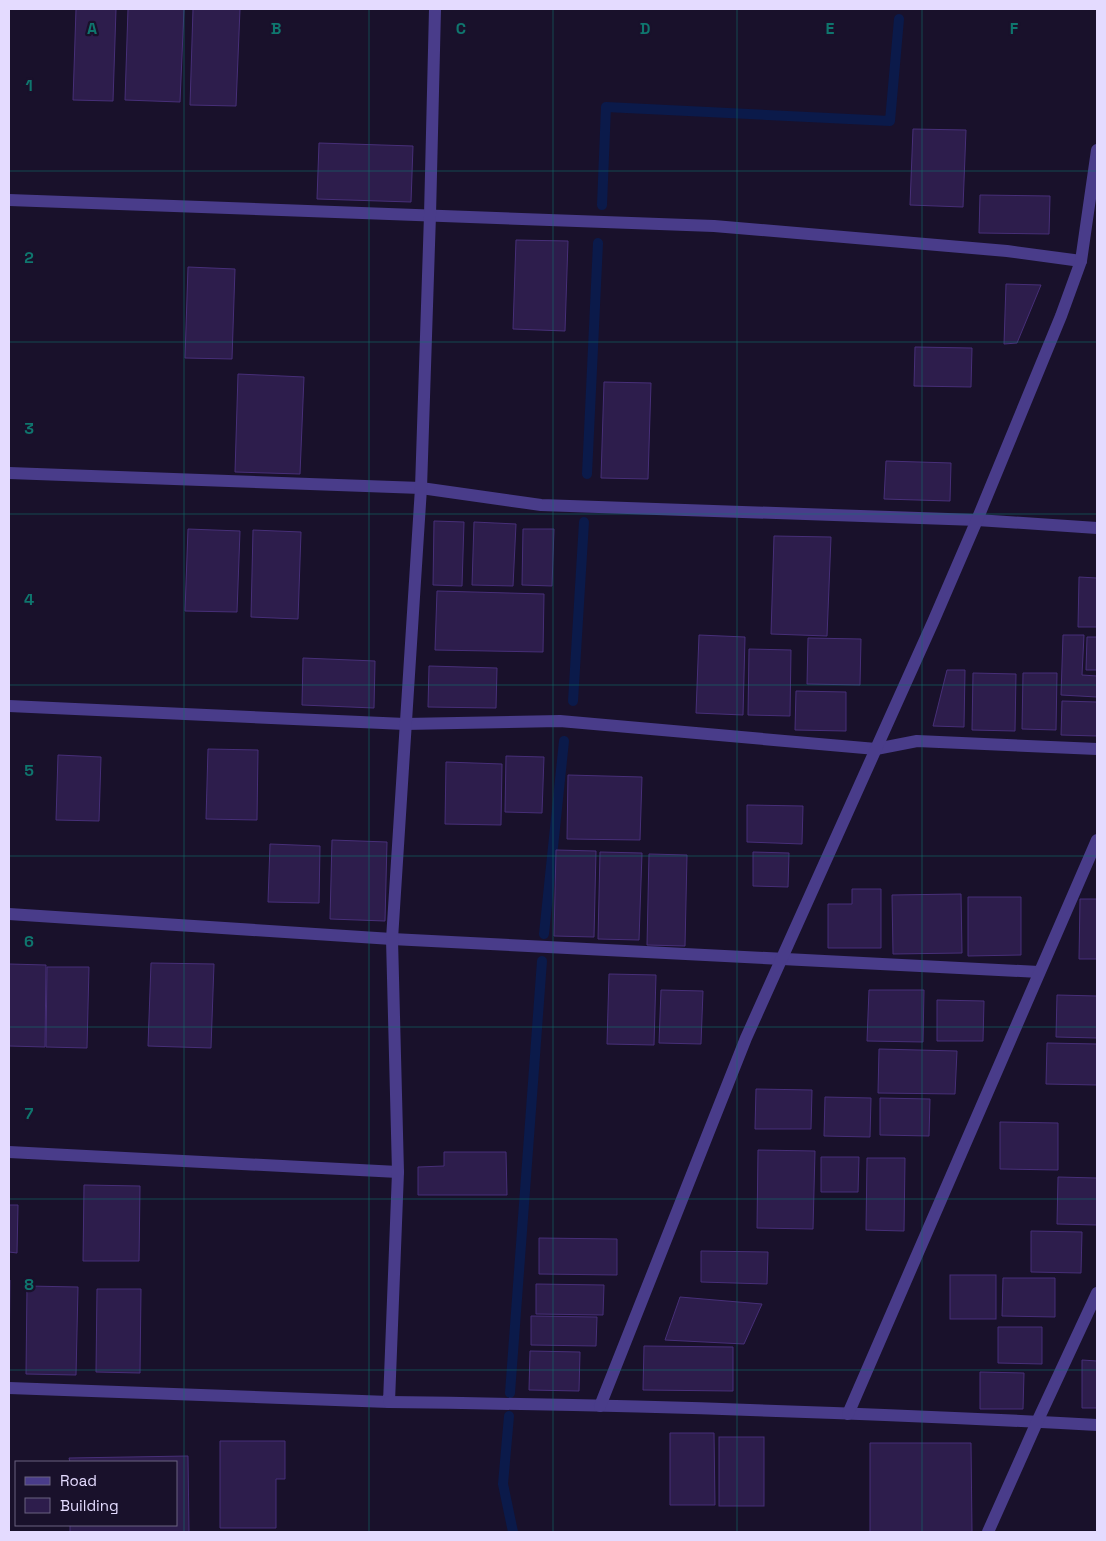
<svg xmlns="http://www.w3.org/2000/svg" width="1106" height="1541" viewBox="0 0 1106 1541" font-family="'Space Grotesk',sans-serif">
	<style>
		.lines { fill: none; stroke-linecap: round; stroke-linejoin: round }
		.stream { stroke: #0b1a4a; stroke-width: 10 }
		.building { fill: #2d1d4c; stroke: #472f78 }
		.street { stroke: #493c8a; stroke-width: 12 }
		.grid { fill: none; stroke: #0f766e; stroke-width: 1; stroke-opacity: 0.55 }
		.grid-label { font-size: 16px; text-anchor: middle; font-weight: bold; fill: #0f766e; stroke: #19112b; stroke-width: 4.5; stroke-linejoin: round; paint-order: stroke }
	</style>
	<rect width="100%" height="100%" fill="#19112b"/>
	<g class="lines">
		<g class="stream">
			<path d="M 602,205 L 606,107 L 890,121 L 899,19"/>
			<path d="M 587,474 L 598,243"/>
			<path d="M 573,701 L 584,522"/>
			<path d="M 544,934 L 564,741"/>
			<path d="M 510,1393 L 542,961"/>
			<path d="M 509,1416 L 503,1484 L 513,1532"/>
		</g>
	</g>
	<g class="building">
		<path d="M 76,9 L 116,9 L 113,101 L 73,100 Z"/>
		<path d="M 128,9 L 184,9 L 180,102 L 125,100 Z"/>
		<path d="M 193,9 L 240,9 L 236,106 L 190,105 Z"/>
		<path d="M 913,129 L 966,130 L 963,207 L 910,205 Z"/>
		<path d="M 319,143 L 413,146 L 411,202 L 317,199 Z"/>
		<path d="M 980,195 L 1050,196 L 1049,234 L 979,233 Z"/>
		<path d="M 516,240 L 568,241 L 565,331 L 513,329 Z"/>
		<path d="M 188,267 L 235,269 L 232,359 L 185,358 Z"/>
		<path d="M 1006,284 L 1041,285 L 1017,343 L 1004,344 Z"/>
		<path d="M 915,347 L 972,348 L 971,387 L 914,386 Z"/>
		<path d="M 238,374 L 304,377 L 300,474 L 235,472 Z"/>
		<path d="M 604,382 L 651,383 L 648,479 L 601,478 Z"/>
		<path d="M 886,461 L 951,463 L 950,501 L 884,499 Z"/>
		<path d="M 434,521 L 464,522 L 462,586 L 433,585 Z"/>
		<path d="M 474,522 L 516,524 L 513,586 L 472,585 Z"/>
		<path d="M 188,529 L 240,531 L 237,612 L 185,611 Z"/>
		<path d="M 523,529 L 554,529 L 552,586 L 522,585 Z"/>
		<path d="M 253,530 L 301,532 L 298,619 L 251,617 Z"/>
		<path d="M 774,536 L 831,537 L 827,636 L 771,634 Z"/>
		<path d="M 1079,577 L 1097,578 L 1097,627 L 1078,627 Z"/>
		<path d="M 437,591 L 544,594 L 543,652 L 435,650 Z"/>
		<path d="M 699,635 L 745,637 L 743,715 L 696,713 Z"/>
		<path d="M 1063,635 L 1084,635 L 1082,675 L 1097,676 L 1097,697 L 1061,695 Z"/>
		<path d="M 1087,637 L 1097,637 L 1097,670 L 1086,670 Z"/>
		<path d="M 808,638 L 861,639 L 860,685 L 807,684 Z"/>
		<path d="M 749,649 L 791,650 L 790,716 L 748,715 Z"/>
		<path d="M 303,658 L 375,661 L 374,708 L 302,705 Z"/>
		<path d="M 429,666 L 497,668 L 496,708 L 428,707 Z"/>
		<path d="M 947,670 L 965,670 L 964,727 L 933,726 Z"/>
		<path d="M 973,673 L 1016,674 L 1015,731 L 972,730 Z"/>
		<path d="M 1023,673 L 1057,673 L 1056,730 L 1022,729 Z"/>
		<path d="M 796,691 L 846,692 L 846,731 L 795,730 Z"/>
		<path d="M 1062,701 L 1097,702 L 1097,736 L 1061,735 Z"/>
		<path d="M 208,749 L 258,750 L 257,820 L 206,819 Z"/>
		<path d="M 58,755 L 101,757 L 99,821 L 56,820 Z"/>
		<path d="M 506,756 L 544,757 L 542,813 L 505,812 Z"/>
		<path d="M 446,762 L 502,764 L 501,825 L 445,824 Z"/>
		<path d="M 568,775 L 642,777 L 640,840 L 567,839 Z"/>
		<path d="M 747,805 L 803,806 L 802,844 L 747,842 Z"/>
		<path d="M 332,840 L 387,842 L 385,921 L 330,919 Z"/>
		<path d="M 270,844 L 320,846 L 319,903 L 268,902 Z"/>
		<path d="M 556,850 L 596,851 L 594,937 L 554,936 Z"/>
		<path d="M 600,852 L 642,853 L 639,940 L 598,939 Z"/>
		<path d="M 753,852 L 789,853 L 788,887 L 753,886 Z"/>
		<path d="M 649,854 L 687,855 L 685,946 L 647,945 Z"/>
		<path d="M 852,889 L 881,889 L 881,948 L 828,948 L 828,904 L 852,904 Z"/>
		<path d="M 961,894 L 962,953 L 893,954 L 892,895 Z"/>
		<path d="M 968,897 L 1021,897 L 1021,955 L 968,956 Z"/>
		<path d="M 1080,899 L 1097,899 L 1097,959 L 1079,959 Z"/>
		<path d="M 151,963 L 214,964 L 211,1048 L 148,1046 Z"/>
		<path d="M 9,964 L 46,965 L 45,1047 L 9,1046 Z"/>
		<path d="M 47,967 L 89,967 L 87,1048 L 46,1047 Z"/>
		<path d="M 609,974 L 656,975 L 654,1045 L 607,1044 Z"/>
		<path d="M 661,990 L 703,991 L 701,1044 L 659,1043 Z"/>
		<path d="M 869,990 L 924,990 L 923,1042 L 867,1041 Z"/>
		<path d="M 1057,995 L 1097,996 L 1097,1038 L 1056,1037 Z"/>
		<path d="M 937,1000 L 984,1001 L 983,1041 L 937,1041 Z"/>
		<path d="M 1047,1043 L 1097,1044 L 1097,1085 L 1046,1084 Z"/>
		<path d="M 879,1049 L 957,1051 L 955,1094 L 878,1093 Z"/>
		<path d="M 756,1089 L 812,1090 L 811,1129 L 755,1129 Z"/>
		<path d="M 825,1097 L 871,1098 L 870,1137 L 824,1136 Z"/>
		<path d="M 880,1098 L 930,1099 L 929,1136 L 880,1135 Z"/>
		<path d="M 1000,1122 L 1058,1123 L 1058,1170 L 1000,1169 Z"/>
		<path d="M 758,1150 L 815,1151 L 813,1229 L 757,1228 Z"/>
		<path d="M 444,1152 L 506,1152 L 507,1195 L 418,1195 L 418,1167 L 444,1166 Z"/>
		<path d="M 821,1157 L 859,1157 L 858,1192 L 821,1192 Z"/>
		<path d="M 867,1158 L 905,1158 L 904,1231 L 866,1230 Z"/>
		<path d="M 1058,1177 L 1097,1178 L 1097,1225 L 1057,1224 Z"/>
		<path d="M 84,1185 L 140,1186 L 139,1261 L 83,1261 Z"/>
		<path d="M 9,1205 L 18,1205 L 17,1253 L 9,1252 Z"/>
		<path d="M 1031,1231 L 1082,1232 L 1081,1273 L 1031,1272 Z"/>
		<path d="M 539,1238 L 617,1239 L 617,1275 L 539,1274 Z"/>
		<path d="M 701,1251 L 768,1252 L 767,1284 L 701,1282 Z"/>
		<rect x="950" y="1275" width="46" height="44"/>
		<path d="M 1003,1278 L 1055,1278 L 1055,1317 L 1002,1316 Z"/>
		<path d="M 9,1280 L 10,1280 L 9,1364 Z"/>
		<path d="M 536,1284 L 604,1285 L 603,1315 L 536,1314 Z"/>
		<path d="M 27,1286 L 78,1287 L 76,1375 L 26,1374 Z"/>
		<path d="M 97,1289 L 141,1289 L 140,1373 L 96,1372 Z"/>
		<path d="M 680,1297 L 762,1304 L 744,1344 L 665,1340 Z"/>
		<path d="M 531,1316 L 597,1317 L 596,1346 L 531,1345 Z"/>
		<path d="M 998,1327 L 1042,1327 L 1042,1364 L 998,1363 Z"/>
		<path d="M 644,1346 L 733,1347 L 733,1391 L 643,1390 Z"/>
		<path d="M 530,1351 L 580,1352 L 579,1391 L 529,1390 Z"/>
		<path d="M 1082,1360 L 1097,1361 L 1097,1408 L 1082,1408 Z"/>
		<path d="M 980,1372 L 1024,1373 L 1023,1409 L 980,1409 Z"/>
		<path d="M 670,1433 L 714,1433 L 715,1505 L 670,1505 Z"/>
		<rect x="719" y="1437" width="45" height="69"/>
		<path d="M 220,1441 L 285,1441 L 285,1479 L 276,1479 L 276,1528 L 220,1528 Z"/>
		<path d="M 870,1443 L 971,1443 L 972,1532 L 870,1532 Z"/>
		<path d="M 188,1456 L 189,1532 L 70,1532 L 70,1525 L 176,1525 L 176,1462 L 70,1462 L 69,1458 Z"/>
	</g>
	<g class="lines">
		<g class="street">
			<path d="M 9,200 L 714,226 L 1007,251 L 1081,261"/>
			<path d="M 9,473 L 421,488 L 541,505 L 977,520 L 1097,528"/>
			<path d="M 9,706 L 405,724 L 560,721 L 876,749 L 917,741 L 1097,749"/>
			<path d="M 9,914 L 392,939 L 1039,972"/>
			<path d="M 9,1152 L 398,1172"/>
			<path d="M 9,1388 L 389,1402 L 398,1172 L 392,939 L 421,488 L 430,215 L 435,9"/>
			<path d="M 389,1402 C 625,1405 861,1412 1097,1425"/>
			<path d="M 600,1406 L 746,1038 L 933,622 L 977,520 L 1061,316 L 1081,261 L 1097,150"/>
			<path d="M 848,1414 L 1097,840"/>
			<path d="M 988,1532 L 1037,1422 L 1097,1293"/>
		</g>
	</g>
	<path class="grid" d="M 184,9 L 184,1532M 369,9 L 369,1532M 553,9 L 553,1532M 737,9 L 737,1532M 922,9 L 922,1532M 9,171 L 1097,171M 9,342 L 1097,342M 9,514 L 1097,514M 9,685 L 1097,685M 9,856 L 1097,856M 9,1027 L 1097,1027M 9,1199 L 1097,1199M 9,1370 L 1097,1370"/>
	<g class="grid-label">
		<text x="92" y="34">A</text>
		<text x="276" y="34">B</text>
		<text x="461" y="34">C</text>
		<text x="645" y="34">D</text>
		<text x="830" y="34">E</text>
		<text x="1014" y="34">F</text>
		<text x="29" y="91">1</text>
		<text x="29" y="263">2</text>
		<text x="29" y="434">3</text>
		<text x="29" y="605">4</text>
		<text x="29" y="776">5</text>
		<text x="29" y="947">6</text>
		<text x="29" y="1119">7</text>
		<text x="29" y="1290">8</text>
	</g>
	<rect width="1106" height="1541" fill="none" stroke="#e4dbff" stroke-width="20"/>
	<rect x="15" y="1461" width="162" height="65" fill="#19112b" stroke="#6a6280"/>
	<rect x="25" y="1477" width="25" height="8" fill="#493c8a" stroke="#6a6280"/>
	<text x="60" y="1486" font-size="15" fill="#e4dbff">Road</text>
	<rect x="25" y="1498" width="25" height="15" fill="#2d1d4c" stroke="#6a6280"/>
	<text x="60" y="1511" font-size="15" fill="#e4dbff">Building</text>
</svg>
